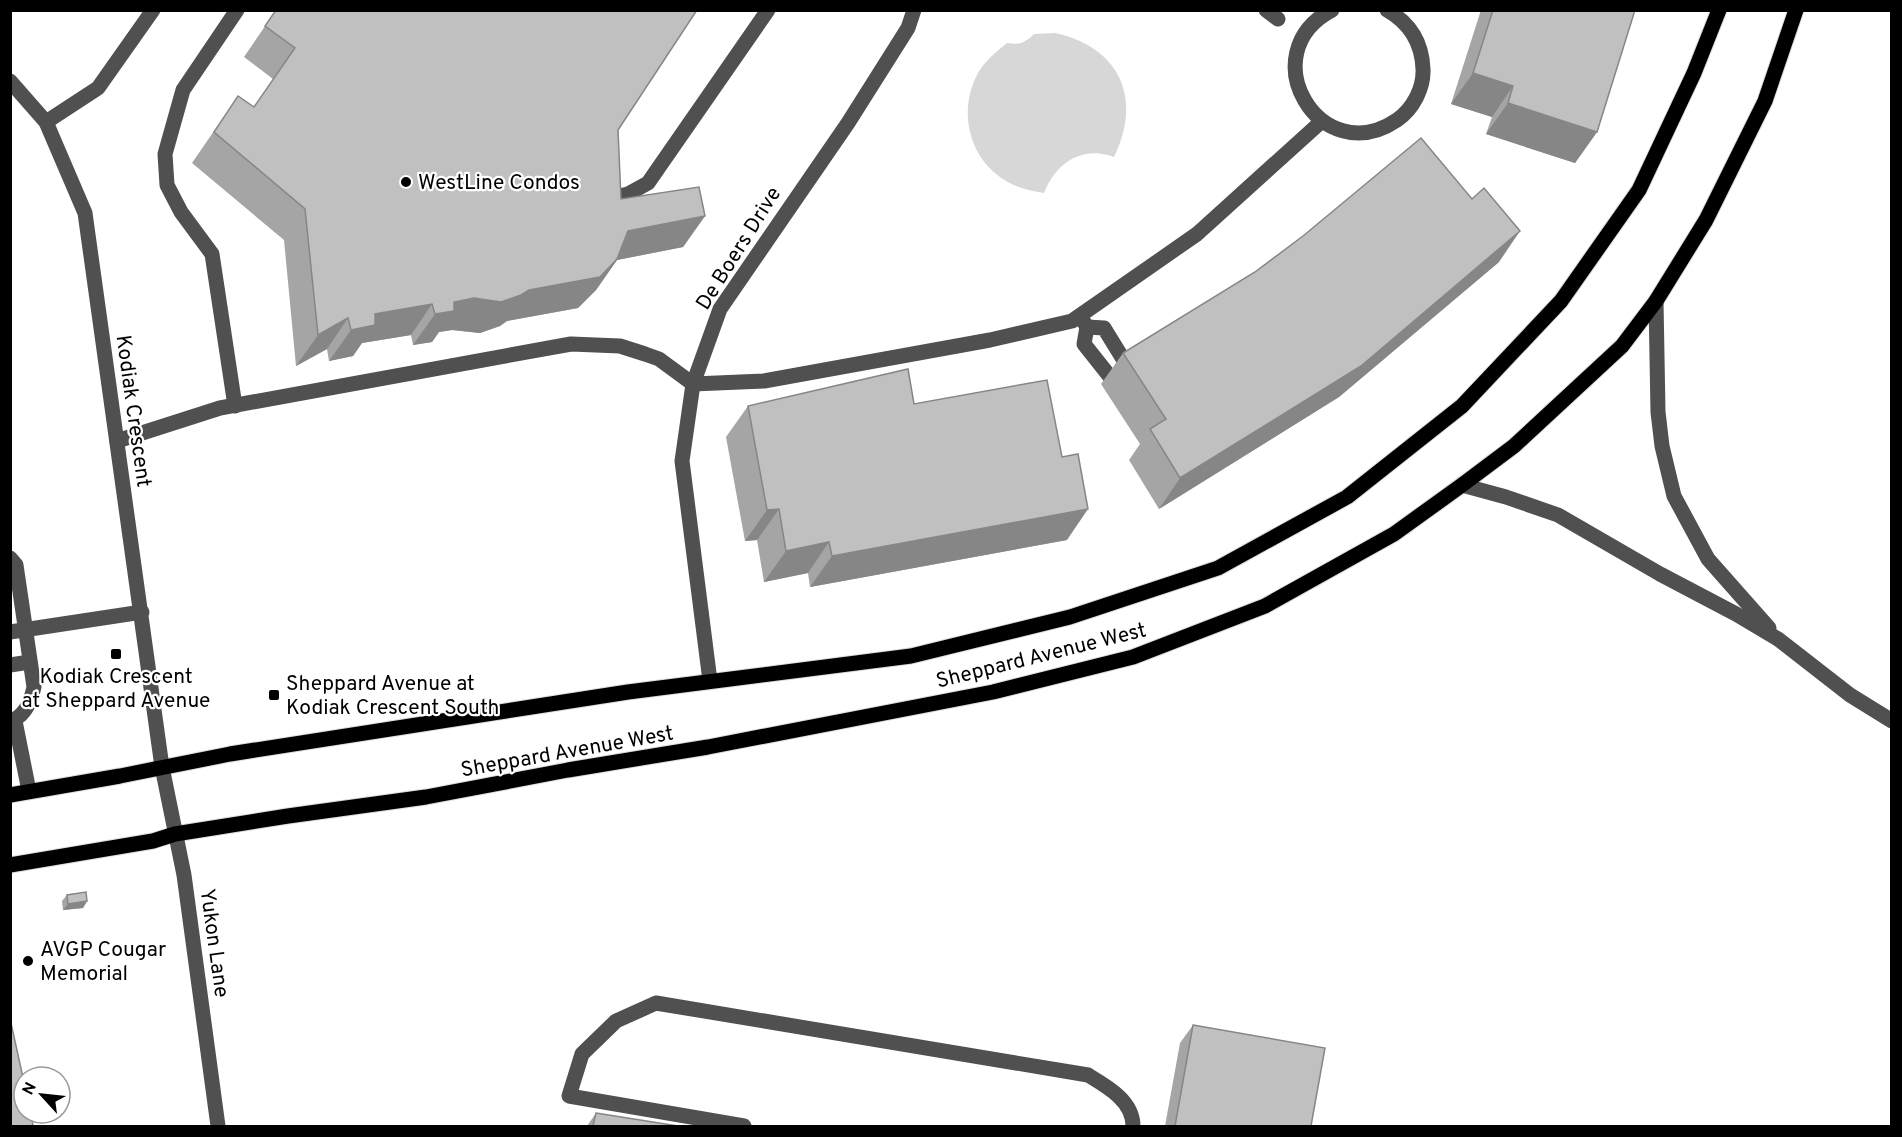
<svg xmlns="http://www.w3.org/2000/svg" width="1902" height="1137" viewBox="0 0 1902 1137" font-family="Overpass,sans-serif">
	<style>
		.green { fill: #d7d7d7 }
		.lines { fill: none; stroke-linecap: round; stroke-linejoin: round }
		.major-casing { stroke: #dbdbdb; stroke-width: 17 }
		.minor { stroke: #505050; stroke-width: 15 }
		.major { stroke: #000; stroke-width: 15 }
		.wall { fill: #a5a5a5 }
		.shaded-wall { fill: #868686 }
		.building { fill: #c0c0c0; stroke: #868686; stroke-width: 1.5 }
		.poi-dot { fill: #000; stroke: #fff; stroke-width: 2 }
		.labels { text-anchor: middle; stroke-width: 4.5; stroke-linejoin: round; paint-order: stroke }
		.poi-label { font-size: 21px; fill: #000; stroke: #fff; text-anchor: start }
		.street-label { font-size: 21px; fill: #000; stroke: #fff }
	</style>
	<rect width="100%" height="100%" fill="#fff"/>
	<path class="green" d="M 1055,33 C 1119,47 1143,97 1114,157 C 1082,145 1056,163 1044,193 C 1028,190 1013,187 1000,177 C 969,155 959,112 976,77 C 982,63 995,53 1007,43 C 1019,45 1025,43 1034,34 Z"/>
	<g class="lines">
		<defs>
			<g id="major">
				<path d="M 10,795 L 120,776 L 230,754 L 628,692 L 911,656 L 1070,617 L 1218,568 L 1347,497 L 1462,406 L 1561,301 L 1639,190 L 1694,73 L 1719,10"/>
				<path d="M 10,865 L 153,841 L 175,834 L 288,816 L 426,797 L 568,770 L 708,747 L 993,692 L 1133,657 L 1265,606 L 1394,534 L 1462,485 L 1514,446 L 1622,346 L 1656,301 L 1706,220 L 1765,101 L 1796,10"/>
			</g>
		</defs>
		<use href="#major" class="major-casing"/>
		<g class="minor">
			<path d="M 1266,10 L 1278,19"/>
			<path d="M 1332,10 C 1250,53 1320,172 1397,120 C 1413,109 1424,88 1423,69 C 1422,42 1410,23 1387,10"/>
			<path d="M 10,81 L 46,122 L 85,213 L 162,767 L 184,875 L 218,1126"/>
			<path d="M 46,122 L 98,88 L 153,10"/>
			<path d="M 601,200 L 628,194 L 648,183 L 768,10"/>
			<path d="M 1656,301 L 1658,412 L 1662,446 L 1674,496 L 1708,559 L 1769,628"/>
			<path d="M 1080,316 L 1087,327 L 1084,344 L 1111,378"/>
			<path d="M 1087,327 L 1104,328 L 1128,367"/>
			<path d="M 235,406 L 212,254 L 181,212 L 167,185 L 165,154 L 183,90 L 237,10"/>
			<path d="M 117,441 L 220,408 L 571,344 L 620,346 L 645,354 L 659,359 L 693,384 L 764,381 L 990,340 L 1072,321 L 1197,234 L 1322,121"/>
			<path d="M 1462,485 L 1506,497 L 1558,515 L 1660,574 L 1736,614 L 1778,639 L 1850,695 L 1892,721"/>
			<path d="M 10,558 L 16,565 L 34,687 C 31,701 25,717 10,721"/>
			<path d="M 10,632 L 142,612"/>
			<path d="M 10,665 L 30,662"/>
			<path d="M 710,681 L 682,461 L 693,384 L 720,309 L 848,123 L 908,28 L 914,10"/>
			<path d="M 15,721 L 29,791"/>
			<path d="M 744,1126 L 569,1096 L 582,1054 L 616,1021 L 656,1003 L 1088,1075 C 1108,1087 1133,1101 1133,1126"/>
		</g>
		<use href="#major" class="major"/>
	</g>
	<g class="wall">
		<path d="M 276,10 L 618,130 L 621,199 L 705,216 L 683,247 L 617,260 L 596,290 L 578,308 L 507,321 L 500,326 L 480,333 L 452,330 L 439,332 L 432,342 L 413,345 L 411,335 L 362,343 L 353,356 L 329,361 L 327,349 L 296,366 L 284,240 L 192,163 L 238,96 L 254,107 L 273,79 L 244,57 Z"/>
		<path d="M 1481,10 L 1635,10 L 1597,132 L 1575,163 L 1486,134 L 1492,117 L 1451,104 Z"/>
		<path d="M 1303,236 L 1499,262 L 1339,397 L 1159,509 L 1129,460 L 1140,444 L 1101,384 L 1123,353 L 1255,272 Z"/>
		<path d="M 914,404 L 1067,540 L 810,587 L 808,573 L 764,582 L 757,540 L 745,541 L 726,437 L 748,406 Z"/>
		<path d="M 67,895 L 87,901 L 83,908 L 63,910 L 62,901 Z"/>
		<path d="M 1193,1025 L 1311,1126 L 1165,1126 L 1180,1043 Z"/>
		<path d="M 596,1113 L 678,1126 L 587,1126 Z"/>
	</g>
	<g class="shaded-wall">
		<path d="M 1473,73 L 1513,86 L 1492,117 L 1451,104 Z"/>
		<path d="M 1508,103 L 1597,132 L 1575,163 L 1486,134 Z"/>
		<path d="M 705,216 L 683,247 L 617,260 L 596,290 L 578,308 L 507,321 L 500,326 L 480,333 L 452,330 L 439,332 L 432,342 L 413,345 L 435,314 L 454,302 L 529,290 L 628,231 Z"/>
		<path d="M 1520,231 L 1499,262 L 1339,397 L 1159,509 L 1180,478 Z"/>
		<path d="M 432,304 L 411,335 L 362,343 L 353,356 L 329,361 L 351,330 L 375,314 Z"/>
		<path d="M 348,318 L 327,349 L 296,366 L 318,335 Z"/>
		<path d="M 779,509 L 757,540 L 745,541 L 767,510 Z"/>
		<path d="M 1088,509 L 1067,540 L 810,587 L 832,556 Z"/>
		<path d="M 829,542 L 808,573 L 764,582 L 786,551 Z"/>
		<path d="M 87,901 L 83,908 L 63,910 L 68,904 Z"/>
	</g>
	<g class="building">
		<path d="M 276,10 L 697,10 L 618,130 L 621,199 L 699,187 L 705,216 L 628,231 L 617,259 L 600,277 L 529,290 L 521,295 L 501,302 L 474,298 L 454,302 L 454,311 L 435,314 L 432,304 L 375,314 L 375,325 L 351,330 L 348,318 L 318,335 L 305,209 L 214,132 L 238,96 L 254,107 L 295,48 L 265,26 Z"/>
		<path d="M 1493,10 L 1635,10 L 1597,132 L 1508,103 L 1513,86 L 1473,73 Z"/>
		<path d="M 1421,138 L 1472,199 L 1484,188 L 1520,231 L 1361,366 L 1180,478 L 1150,429 L 1166,419 L 1123,353 L 1255,272 L 1303,236 Z"/>
		<path d="M 908,369 L 914,404 L 1047,380 L 1062,457 L 1078,454 L 1088,509 L 832,556 L 829,542 L 786,551 L 779,509 L 767,510 L 748,406 Z"/>
		<path d="M 86,892 L 87,901 L 68,904 L 67,895 Z"/>
		<path d="M 10,1023 L 11,1023 L 24,1082 L 24,1113 L 31,1113 L 33,1126 L 10,1126 Z"/>
		<path d="M 1193,1025 L 1325,1048 L 1311,1126 L 1175,1126 Z"/>
		<path d="M 596,1113 L 678,1126 L 593,1126 Z"/>
	</g>
	<g class="poi-dot">
		<circle cx="406" cy="182" r="6"/>
		<rect x="110" y="648" width="12" height="12" rx="3"/>
		<rect x="268" y="689" width="12" height="12" rx="3"/>
		<circle cx="28" cy="961" r="6"/>
	</g>
	<g class="labels">
		<g class="poi-label">
			<text x="418" y="189">WestLine Condos</text>
			<text x="116" y="683" text-anchor="middle">Kodiak Crescent<tspan x="116" dy="24">at Sheppard Avenue</tspan></text>
			<text x="286" y="690">Sheppard Avenue at<tspan x="286" dy="24">Kodiak Crescent South</tspan></text>
			<text x="40" y="956">AVGP Cougar<tspan x="40" dy="24">Memorial</tspan></text>
		</g>
		<g class="street-label">
			<text transform="translate(738 248) rotate(-58)" y="7">De Boers Drive</text>
			<text transform="translate(134 411) rotate(82)" y="7">Kodiak Crescent</text>
			<text transform="translate(1041 655) rotate(-14)" y="7">Sheppard Avenue West</text>
			<text transform="translate(567 751) rotate(-10)" y="7">Sheppard Avenue West</text>
			<text transform="translate(215 943) rotate(82)" y="7">Yukon Lane</text>
		</g>
	</g>
	<rect width="1902" height="1137" fill="none" stroke="#000000" stroke-width="24"/>
	<g transform="translate(42 1095) rotate(297)"><circle r="28" fill="#ffffff" stroke="#999999" stroke-width="1.5"/>
	<path d="M0-4.5L10 22L0 15L-10 22Z" fill="#000000"/>
	<text y="-9" font-size="16" font-weight="bold" text-anchor="middle" fill="#000000">N</text>
	</g>
</svg>
